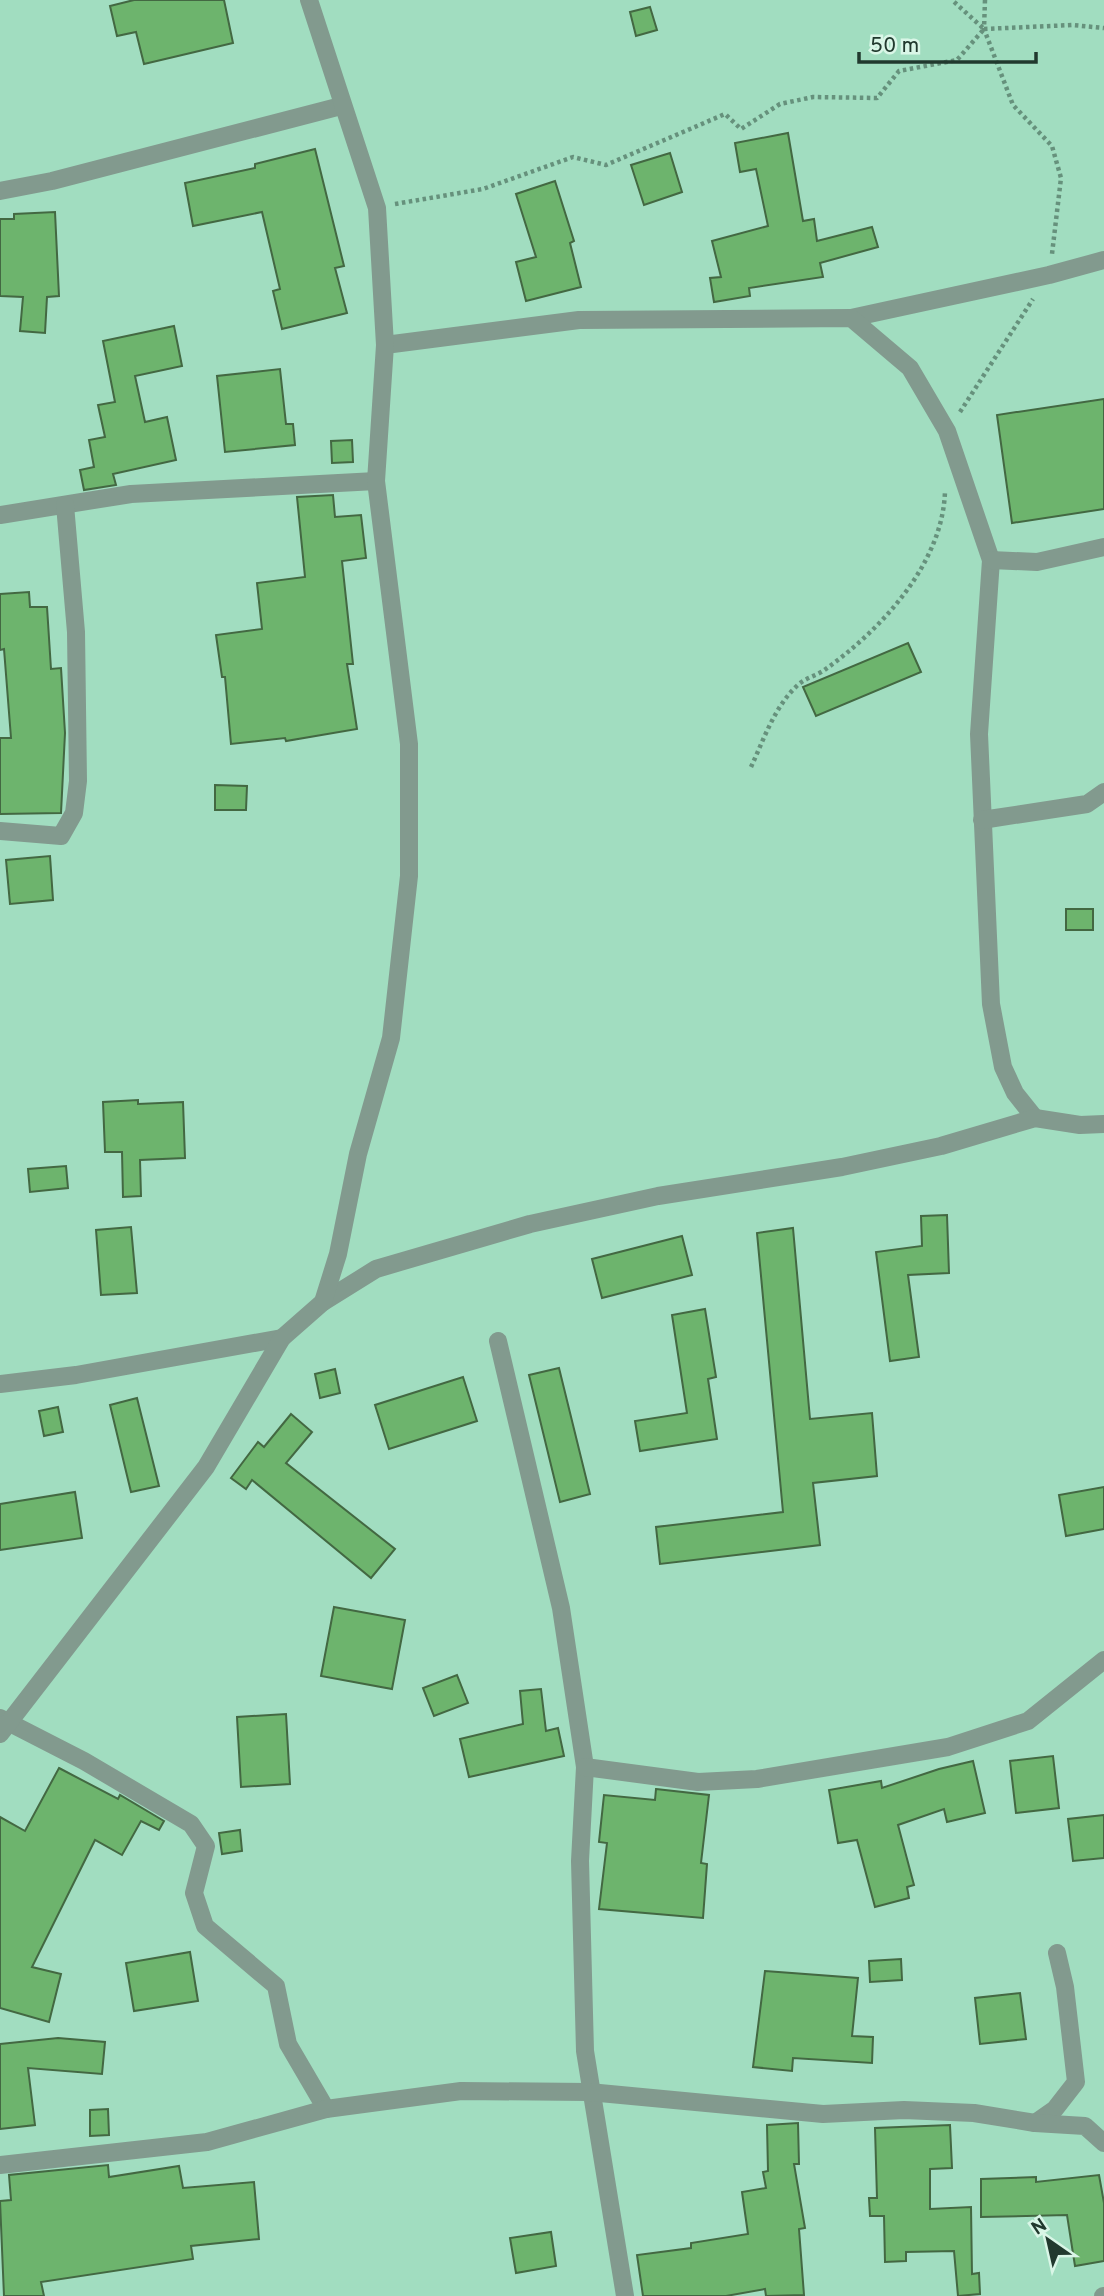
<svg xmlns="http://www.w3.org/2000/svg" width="1104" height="2296" viewBox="0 0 1104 2296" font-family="Overpass,sans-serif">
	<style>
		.building { fill: #6db46d; stroke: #436842; stroke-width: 2 }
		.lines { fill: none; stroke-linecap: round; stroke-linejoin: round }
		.path { stroke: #66917c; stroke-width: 4.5; stroke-dasharray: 3.5 3.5; stroke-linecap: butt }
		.minor { stroke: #829a8e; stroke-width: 18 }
	</style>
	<rect width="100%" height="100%" fill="#a1ddc0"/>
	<g class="building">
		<path d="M 134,0 L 224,0 L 233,43 L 144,64 L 136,32 L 117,36 L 110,6 Z"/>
		<path d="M 650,7 L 657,30 L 636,36 L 630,12 Z"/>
		<path d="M 788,133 L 803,221 L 814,219 L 817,241 L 872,227 L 878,247 L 820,263 L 823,277 L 749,288 L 750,296 L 714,302 L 710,278 L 721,277 L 712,241 L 768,226 L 756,169 L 740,172 L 735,143 Z"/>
		<path d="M 315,149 L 344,266 L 335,268 L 347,313 L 282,329 L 273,291 L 280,289 L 262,212 L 193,226 L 185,183 L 255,168 L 255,164 Z"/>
		<path d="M 670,153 L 682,192 L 644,205 L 631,165 Z"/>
		<path d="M 555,181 L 574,241 L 570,243 L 581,287 L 526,301 L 516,262 L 536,257 L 516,194 Z"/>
		<path d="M 55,212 L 59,296 L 47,297 L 45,333 L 20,331 L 23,297 L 0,296 L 0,219 L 14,219 L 14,214 Z"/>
		<path d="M 174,326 L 182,366 L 135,376 L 145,422 L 167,417 L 176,460 L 113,474 L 116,485 L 84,490 L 80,470 L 94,467 L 89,440 L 105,437 L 98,405 L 115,402 L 103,341 Z"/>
		<path d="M 280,369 L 286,424 L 293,424 L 295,445 L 225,452 L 217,376 Z"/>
		<path d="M 1104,399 L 1104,509 L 1012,523 L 997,415 Z"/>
		<path d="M 352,440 L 353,462 L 332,463 L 331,441 Z"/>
		<path d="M 333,495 L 335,517 L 361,515 L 366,558 L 342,561 L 353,664 L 347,664 L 357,729 L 286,741 L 285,738 L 231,744 L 225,677 L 222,677 L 216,635 L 262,629 L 257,583 L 305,577 L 297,497 Z"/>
		<path d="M 29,592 L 30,607 L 47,607 L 51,669 L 61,668 L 65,733 L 61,813 L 0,814 L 0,738 L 11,738 L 4,649 L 0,650 L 0,594 Z"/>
		<path d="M 908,643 L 921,672 L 816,716 L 803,687 Z"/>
		<path d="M 215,785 L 247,786 L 246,810 L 215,810 Z"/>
		<path d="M 50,856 L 53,900 L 10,904 L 6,860 Z"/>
		<rect x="1066" y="909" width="27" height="21"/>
		<path d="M 138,1100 L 138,1104 L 183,1102 L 185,1158 L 140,1160 L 141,1196 L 123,1197 L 122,1152 L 105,1152 L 103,1102 Z"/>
		<path d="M 66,1166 L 68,1188 L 30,1192 L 28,1169 Z"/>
		<path d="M 947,1215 L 949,1273 L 908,1275 L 919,1357 L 890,1361 L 876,1252 L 922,1246 L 921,1216 Z"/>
		<path d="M 131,1227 L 137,1293 L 101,1295 L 96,1230 Z"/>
		<path d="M 793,1228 L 810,1419 L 872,1413 L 877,1476 L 813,1483 L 820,1545 L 660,1564 L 656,1527 L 783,1512 L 757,1233 Z"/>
		<path d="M 682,1236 L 692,1275 L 602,1298 L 592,1259 Z"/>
		<path d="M 705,1309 L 716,1377 L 708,1379 L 717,1439 L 640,1451 L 635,1421 L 687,1413 L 672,1315 Z"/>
		<path d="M 559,1368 L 590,1494 L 560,1502 L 529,1375 Z"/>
		<path d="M 335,1369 L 340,1393 L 320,1398 L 315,1374 Z"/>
		<path d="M 463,1377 L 477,1421 L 389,1449 L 375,1405 Z"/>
		<path d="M 137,1398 L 159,1486 L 131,1492 L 110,1405 Z"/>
		<path d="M 58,1407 L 63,1432 L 44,1436 L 39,1411 Z"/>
		<path d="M 291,1414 L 312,1432 L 286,1463 L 395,1549 L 371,1578 L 252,1480 L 246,1489 L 231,1478 L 258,1442 L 264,1447 Z"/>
		<path d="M 1104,1487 L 1104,1529 L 1066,1536 L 1059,1495 Z"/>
		<path d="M 75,1492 L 82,1538 L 0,1550 L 0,1504 Z"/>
		<path d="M 334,1607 L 405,1620 L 392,1689 L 321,1676 Z"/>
		<path d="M 457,1675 L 468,1703 L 434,1716 L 423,1688 Z"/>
		<path d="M 541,1689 L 546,1731 L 558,1728 L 564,1756 L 469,1777 L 460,1739 L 523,1724 L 520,1691 Z"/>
		<path d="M 286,1714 L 290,1784 L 241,1787 L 237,1717 Z"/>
		<path d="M 1053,1756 L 1059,1808 L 1016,1813 L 1010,1761 Z"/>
		<path d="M 973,1761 L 985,1813 L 947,1822 L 944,1809 L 898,1825 L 914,1885 L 907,1887 L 909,1898 L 875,1907 L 857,1840 L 838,1843 L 829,1790 L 881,1781 L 882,1788 L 939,1769 Z"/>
		<path d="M 59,1768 L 118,1799 L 120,1795 L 164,1821 L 159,1830 L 141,1821 L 122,1855 L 95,1840 L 32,1967 L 61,1974 L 49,2022 L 0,2008 L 0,1817 L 25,1831 Z"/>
		<path d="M 656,1789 L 709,1795 L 701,1863 L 707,1864 L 703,1918 L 599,1909 L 607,1843 L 599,1842 L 604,1795 L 655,1800 Z"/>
		<path d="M 1104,1815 L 1104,1858 L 1073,1861 L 1068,1819 Z"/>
		<path d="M 240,1830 L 242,1851 L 222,1854 L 219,1833 Z"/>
		<path d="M 190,1952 L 198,2001 L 134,2011 L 126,1963 Z"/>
		<path d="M 901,1959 L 902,1980 L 870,1982 L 869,1961 Z"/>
		<path d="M 765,1971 L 858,1978 L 852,2036 L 873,2037 L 872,2063 L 793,2058 L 792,2071 L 753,2067 Z"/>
		<path d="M 1020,1993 L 1026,2039 L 980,2044 L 975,1998 Z"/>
		<path d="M 58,2038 L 105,2042 L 102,2074 L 28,2068 L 35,2125 L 0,2129 L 0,2044 Z"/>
		<path d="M 108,2109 L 109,2135 L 90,2136 L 90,2110 Z"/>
		<path d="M 798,2123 L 799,2164 L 794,2164 L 805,2228 L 799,2229 L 804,2295 L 766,2296 L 765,2289 L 726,2296 L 643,2296 L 637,2255 L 691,2248 L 691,2243 L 748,2234 L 742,2192 L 766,2188 L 763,2172 L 768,2171 L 767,2125 Z"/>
		<path d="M 950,2125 L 952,2168 L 930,2169 L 930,2209 L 971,2207 L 972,2274 L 979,2273 L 980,2294 L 958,2296 L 954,2251 L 906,2252 L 906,2261 L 885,2262 L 884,2216 L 870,2216 L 869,2198 L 877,2198 L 875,2128 Z"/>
		<path d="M 108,2165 L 109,2177 L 179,2166 L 183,2188 L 254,2182 L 259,2239 L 191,2246 L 193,2259 L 41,2282 L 44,2296 L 4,2296 L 0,2201 L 11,2200 L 9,2175 Z"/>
		<path d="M 1099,2175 L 1104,2203 L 1104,2261 L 1075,2266 L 1067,2215 L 981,2217 L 981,2179 L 1036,2177 L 1036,2182 Z"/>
		<path d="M 551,2232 L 556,2266 L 516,2273 L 510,2238 Z"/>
	</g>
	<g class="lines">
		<g class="path">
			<path d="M 985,0 L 984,29 L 1013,105 L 1052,146 L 1061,178 L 1052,254"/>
			<path d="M 984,29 L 1072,25 L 1104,28"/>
			<path d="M 395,204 L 483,189 L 573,157 L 606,165 L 725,114 L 741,129 L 780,104 L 813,97 L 877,98 L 899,71 L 957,60 L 984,29 L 952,0"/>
			<path d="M 960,412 L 1033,299"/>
			<path d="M 751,767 C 764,739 775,705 799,684 C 806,678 815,676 823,671 C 880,631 943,564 945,491"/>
		</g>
		<g class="minor">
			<path d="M 0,191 L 52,181 L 341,106"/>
			<path d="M 851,318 L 1049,275 L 1104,260"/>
			<path d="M 385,345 L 579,320 L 851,318 L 910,368 L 947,431 L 991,560 L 979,734 L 991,1004 L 1003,1067 L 1015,1093 L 1035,1118"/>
			<path d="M 0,515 L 131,494 L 376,481"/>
			<path d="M 991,560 L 1037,562 L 1104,547"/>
			<path d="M 982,820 L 1087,804 L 1104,792"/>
			<path d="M 0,831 L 61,836 L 74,813 L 78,781 L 76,632 L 65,505"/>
			<path d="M 323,1302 L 376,1269 L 530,1224 L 658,1196 L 842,1167 L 941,1146 L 1035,1118 L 1080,1125 L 1104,1124"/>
			<path d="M 498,1341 L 561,1608 L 585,1767 L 580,1861 L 585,2051 L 625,2296"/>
			<path d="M 0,1384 L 76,1375 L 282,1338"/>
			<path d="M 0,1718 L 84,1761 L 191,1824 L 206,1846 L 194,1893 L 205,1926 L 276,1986 L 288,2044 L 326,2109"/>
			<path d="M 0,1734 L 206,1467 L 282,1338 L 323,1302 L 338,1254 L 358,1154 L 391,1038 L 409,876 L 409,744 L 376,481 L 385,345 L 377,208 L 309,0"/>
			<path d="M 585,1767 L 698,1782 L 757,1779 L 948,1747 L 1028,1721 L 1104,1660"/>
			<path d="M 1035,2123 L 1055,2109 L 1076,2082 L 1065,1987 L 1057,1953"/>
			<path d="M 0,2165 L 207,2142 L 326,2109 L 461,2091 L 589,2092 L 823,2114 L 904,2110 L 974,2113 L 1035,2123 L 1085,2126 L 1104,2143"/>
			<path d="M 1103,2296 L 1104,2296"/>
		</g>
	</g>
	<g transform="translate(1048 2240) rotate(326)" stroke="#d9f6e7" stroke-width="5" paint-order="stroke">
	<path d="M0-5L12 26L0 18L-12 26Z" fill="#21392e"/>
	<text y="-10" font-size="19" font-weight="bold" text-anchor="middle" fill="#21392e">N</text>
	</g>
	<path d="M859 52v10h177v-10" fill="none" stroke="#21392e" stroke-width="3.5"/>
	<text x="870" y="52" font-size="21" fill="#21392e" stroke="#d9f6e7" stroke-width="5" paint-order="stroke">50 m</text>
</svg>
